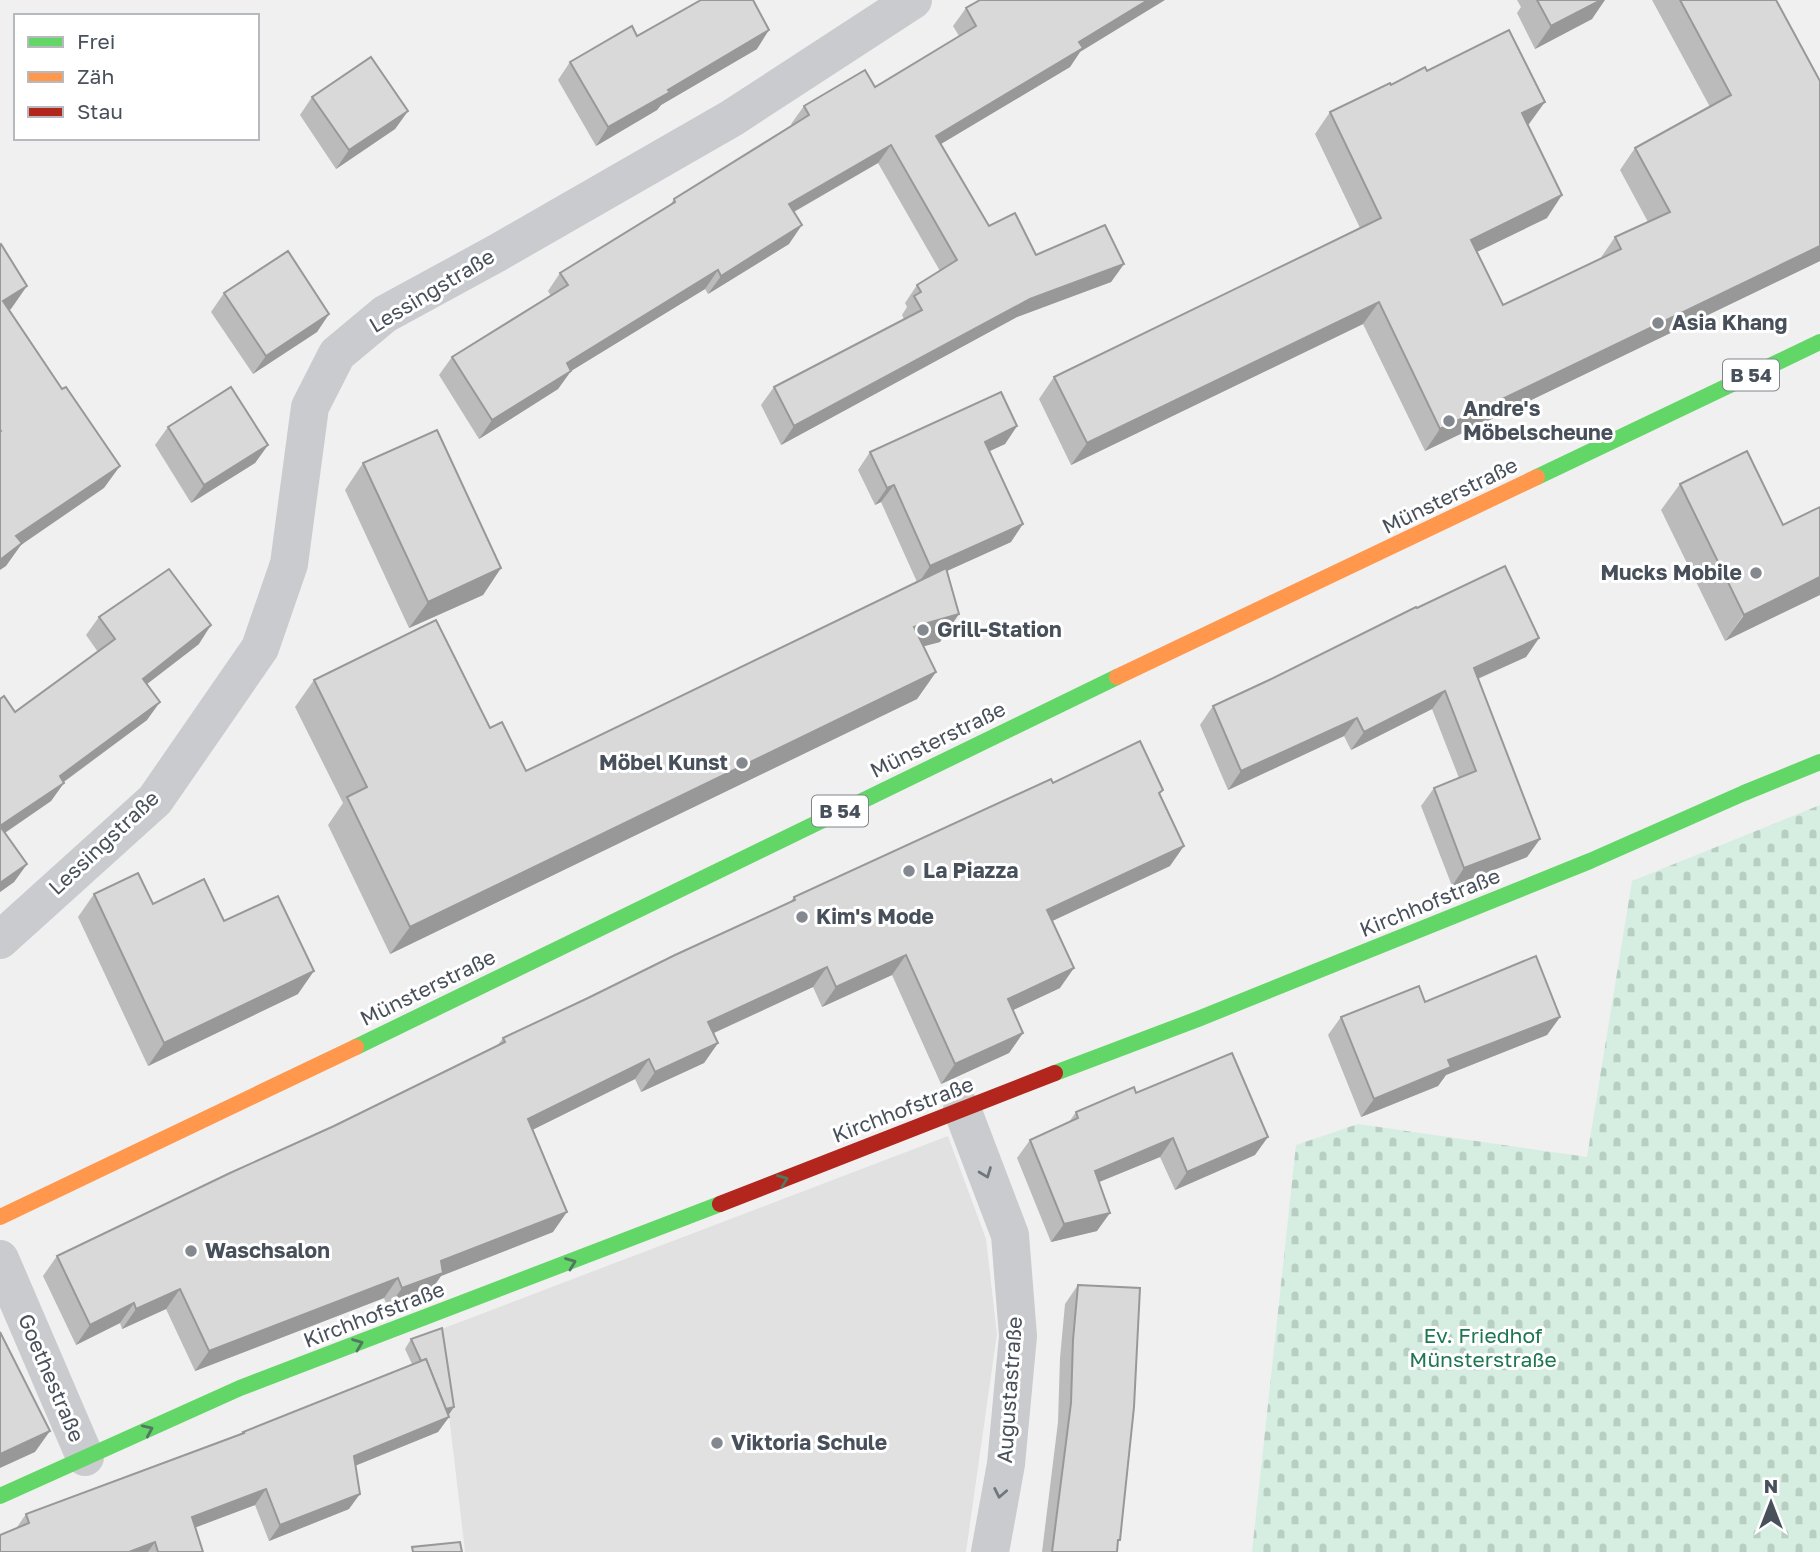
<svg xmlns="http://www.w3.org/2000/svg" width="1820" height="1552" viewBox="0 0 1820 1552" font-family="'Golos Text',sans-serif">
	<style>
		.education { fill: #e2e1e1 }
		.cemetery { fill: url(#cemetery-stones) }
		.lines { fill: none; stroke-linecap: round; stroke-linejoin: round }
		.street { stroke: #cacbce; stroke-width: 38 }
		.fast { stroke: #63d668; stroke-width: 16 }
		.slow { stroke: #ff974d; stroke-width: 16 }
		.jam { stroke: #b3261e; stroke-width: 16 }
		.wall { fill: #bbb }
		.shaded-wall { fill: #989899 }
		.building { fill: #d9d9da; stroke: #989899; stroke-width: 2 }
		.oneway { stroke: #6f767e }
		.oneway2 { stroke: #50795f }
		.poi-dot { fill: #83898f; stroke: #fff; stroke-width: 2.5 }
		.labels { text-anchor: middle; stroke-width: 6; stroke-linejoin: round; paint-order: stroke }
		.shield { fill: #fff; stroke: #7f858c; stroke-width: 2 }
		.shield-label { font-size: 19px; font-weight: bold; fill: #48515b }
		.street-label { font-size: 21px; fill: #48515b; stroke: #fff }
		.poi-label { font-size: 21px; font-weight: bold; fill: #48515b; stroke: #fff; text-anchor: start }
		.park-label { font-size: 21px; fill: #1e7750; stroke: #fff }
	</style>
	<defs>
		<pattern id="cemetery-stones" width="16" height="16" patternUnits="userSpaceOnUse" patternTransform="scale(1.75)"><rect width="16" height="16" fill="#d6eee1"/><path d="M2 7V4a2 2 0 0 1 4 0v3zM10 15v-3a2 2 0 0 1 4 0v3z" fill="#b9cec3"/></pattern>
	</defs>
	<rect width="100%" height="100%" fill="#f0f0f0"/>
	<path class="education" d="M 948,1136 L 986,1239 L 997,1334 L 966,1552 L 465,1552 L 439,1330 Z"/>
	<path class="cemetery" d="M 1820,805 L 1820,1552 L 1252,1552 L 1296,1145 L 1358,1124 L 1587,1157 L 1632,881 Z"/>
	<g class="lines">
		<g class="street">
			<path d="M 0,940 L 155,800 L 260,648 L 289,564 L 310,407 L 337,354 L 385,314 L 497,253 L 732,118 L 913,0"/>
			<path d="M 962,1109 L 1010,1235 L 1018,1336 L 1006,1464 L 990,1552"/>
			<path d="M 0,1259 L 85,1457"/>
		</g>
		<g class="fast">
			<path d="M 1537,477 L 1820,342"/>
			<path d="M 356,1047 L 1117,677"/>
			<path d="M 1055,1073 L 1198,1019 L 1590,861 L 1744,793 L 1820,762"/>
			<path d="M 0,1496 L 240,1388 L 720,1204"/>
		</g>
		<g class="slow">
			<path d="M 1117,677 L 1537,477"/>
			<path d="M 0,1217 L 356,1047"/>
		</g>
		<path class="jam" d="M 720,1204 L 1055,1073"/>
	</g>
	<g class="wall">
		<path d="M 1517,0 L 1601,0 L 1592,19 L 1535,49 L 1517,13 L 1521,7 Z"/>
		<path d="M 1652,0 L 1776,0 L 1820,81 L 1820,261 L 1425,451 L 1363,324 L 1071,465 L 1039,399 L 1054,377 L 1360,228 L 1315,134 L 1330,112 L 1391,85 L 1427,71 L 1529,124 L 1528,125 L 1547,218 L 1477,252 L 1503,305 L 1600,259 L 1615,237 L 1648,222 L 1620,170 L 1635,148 L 1710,107 Z"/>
		<path d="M 966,8 L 1080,52 L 1070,67 L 941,144 L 989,226 L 1036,255 L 1124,264 L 1111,282 L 1017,317 L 781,445 L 761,405 L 774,387 L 904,319 L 902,315 L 907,307 L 905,303 L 917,285 L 940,271 L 878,163 L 794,212 L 789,244 L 708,294 L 705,289 L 571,371 L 558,389 L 479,439 L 439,375 L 452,357 L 551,296 L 548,291 L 560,273 L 670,205 L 674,199 L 792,125 L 791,124 L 804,106 L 875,87 L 959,36 L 953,26 Z"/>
		<path d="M 637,36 L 757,49 L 661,105 L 657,110 L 596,146 L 558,80 L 570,62 Z"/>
		<path d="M 312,97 L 408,111 L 395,129 L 336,169 L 300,115 Z"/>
		<path d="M 224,293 L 329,314 L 317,332 L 253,374 L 211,312 Z"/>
		<path d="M 1017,426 L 1005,444 L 989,451 L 1011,542 L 947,571 L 940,642 L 923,646 L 936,672 L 917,699 L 390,954 L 328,825 L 343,803 L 295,707 L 314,680 L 490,728 L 526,771 L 917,582 L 881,502 L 875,505 L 858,470 L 870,452 Z"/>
		<path d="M 168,427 L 268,445 L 255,463 L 191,503 L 155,445 Z"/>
		<path d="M 363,463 L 501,568 L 483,595 L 409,628 L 345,490 Z"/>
		<path d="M 1680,484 L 1783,525 L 1820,507 L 1725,641 L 1661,510 Z"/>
		<path d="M 1417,608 L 1539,638 L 1526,657 L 1478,679 L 1540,839 L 1527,857 L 1452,886 L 1421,806 L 1434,788 L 1459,778 L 1432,709 L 1351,750 L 1344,736 L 1228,790 L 1200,725 L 1213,706 L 1267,681 Z"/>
		<path d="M 99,617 L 199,644 L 147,684 L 147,720 L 64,782 L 51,801 L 5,833 L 27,864 L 14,882 L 0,892 L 0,699 L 15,712 L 98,652 L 86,635 Z"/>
		<path d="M 1053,783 L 1163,790 L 1159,795 L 1170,866 L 1052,921 L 1060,988 L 1013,1010 L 1023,1033 L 1009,1053 L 941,1084 L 892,975 L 822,1007 L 813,987 L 714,1033 L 718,1043 L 704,1063 L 641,1092 L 635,1079 L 532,1130 L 553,1232 L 441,1276 L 429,1293 L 388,1308 L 384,1298 L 195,1371 L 166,1309 L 122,1329 L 120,1323 L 76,1345 L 43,1276 L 57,1256 L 334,1126 L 497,1046 L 503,1038 L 790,902 L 794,897 Z"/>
		<path d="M 94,894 L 153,904 L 224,921 L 298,994 L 148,1066 L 78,917 Z"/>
		<path d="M 1425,1002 L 1560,1017 L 1547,1035 L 1446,1075 L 1438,1086 L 1361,1117 L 1328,1035 L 1341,1017 Z"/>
		<path d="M 1136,1093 L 1255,1155 L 1175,1190 L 1160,1157 L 1099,1182 L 1097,1231 L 1051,1242 L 1017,1158 L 1030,1140 L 1069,1122 L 1076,1112 Z"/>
		<path d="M 1078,1285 L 1118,1544 L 1117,1552 L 1042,1552 L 1058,1422 L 1060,1358 L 1065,1304 Z"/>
		<path d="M 411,1339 L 449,1417 L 438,1432 L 355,1466 L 349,1509 L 269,1541 L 255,1505 L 195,1527 L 203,1552 L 0,1552 L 26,1514 L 242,1434 L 243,1432 L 412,1364 L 405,1349 Z"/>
	</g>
	<g class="shaded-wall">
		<path d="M 1148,0 L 1165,0 L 1080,52 L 1070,67 L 924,154 L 936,136 L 1079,42 Z"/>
		<path d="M 1601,0 L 1605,0 L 1592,19 L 1535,49 L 1551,26 Z"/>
		<path d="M 769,30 L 757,49 L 661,105 L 657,110 L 596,146 L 608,127 L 668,90 Z"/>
		<path d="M 1545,102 L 1529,124 L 1506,136 L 1522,113 Z"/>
		<path d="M 408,111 L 395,129 L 336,169 L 349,150 Z"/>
		<path d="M 891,145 L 878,163 L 776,222 L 789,204 Z"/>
		<path d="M 1562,195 L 1547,218 L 1456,262 L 1471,240 Z"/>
		<path d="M 802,225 L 789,244 L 708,294 L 721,276 Z"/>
		<path d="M 1820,246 L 1820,261 L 1425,451 L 1440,429 Z"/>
		<path d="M 1124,264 L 1111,282 L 1017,317 L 781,445 L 794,426 L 1030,299 Z"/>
		<path d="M 718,270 L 705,289 L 571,371 L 558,389 L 479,439 L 492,420 L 567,363 Z"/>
		<path d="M 27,286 L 11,309 L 0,315 L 3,301 Z"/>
		<path d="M 1379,302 L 1363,324 L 1071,465 L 1087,443 Z"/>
		<path d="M 329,314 L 317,332 L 253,374 L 266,356 Z"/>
		<path d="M 1017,426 L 1005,444 L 973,459 L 985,442 Z"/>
		<path d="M 268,445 L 255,463 L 191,503 L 204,485 Z"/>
		<path d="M 120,466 L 104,488 L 21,545 L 6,566 L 0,570 L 0,560 L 16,536 Z"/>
		<path d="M 894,485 L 881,502 L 875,505 L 887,488 Z"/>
		<path d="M 1023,524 L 1011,542 L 918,584 L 930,566 Z"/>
		<path d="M 501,568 L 483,595 L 409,628 L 428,602 Z"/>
		<path d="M 1820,577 L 1820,595 L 1725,641 L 1744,615 Z"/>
		<path d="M 959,614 L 940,642 L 895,654 L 914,627 Z"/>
		<path d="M 211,625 L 199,644 L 130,697 L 143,679 Z"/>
		<path d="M 1539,638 L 1526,657 L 1461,686 L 1474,668 Z"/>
		<path d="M 936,672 L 917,699 L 390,954 L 410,927 Z"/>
		<path d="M 1445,691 L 1432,709 L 1351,750 L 1364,732 Z"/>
		<path d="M 160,702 L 147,720 L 47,794 L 64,783 L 51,801 L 0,836 L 0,827 L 60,776 Z"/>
		<path d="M 1357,718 L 1344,736 L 1228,790 L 1241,771 Z"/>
		<path d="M 1540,839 L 1527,857 L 1452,886 L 1464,868 Z"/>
		<path d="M 1184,846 L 1170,866 L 1033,930 L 1047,910 Z"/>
		<path d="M 27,864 L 14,882 L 0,892 L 0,883 Z"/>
		<path d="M 906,955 L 892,975 L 822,1007 L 836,987 Z"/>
		<path d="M 827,967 L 813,987 L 694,1042 L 708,1022 Z"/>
		<path d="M 1074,968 L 1060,988 L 994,1019 L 1008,999 Z"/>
		<path d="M 314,971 L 298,994 L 148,1066 L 164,1043 Z"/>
		<path d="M 1560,1017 L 1547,1035 L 1446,1075 L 1438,1086 L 1361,1117 L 1374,1099 L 1448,1060 Z"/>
		<path d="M 1023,1033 L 1009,1053 L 941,1084 L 955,1064 Z"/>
		<path d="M 718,1043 L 704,1063 L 641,1092 L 655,1072 Z"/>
		<path d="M 649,1059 L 635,1079 L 514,1139 L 528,1119 Z"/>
		<path d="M 1268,1137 L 1255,1155 L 1175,1190 L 1187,1172 Z"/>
		<path d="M 1173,1138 L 1160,1157 L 1082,1189 L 1095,1171 Z"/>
		<path d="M 567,1212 L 553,1232 L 441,1276 L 429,1293 L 388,1308 L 402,1288 L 441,1261 Z"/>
		<path d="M 1110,1213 L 1097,1231 L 1051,1242 L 1064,1224 Z"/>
		<path d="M 398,1278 L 384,1298 L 195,1371 L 209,1351 Z"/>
		<path d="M 180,1289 L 166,1309 L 122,1329 L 136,1309 Z"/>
		<path d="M 134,1303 L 120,1323 L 76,1345 L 90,1325 Z"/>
		<path d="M 454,1407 L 448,1416 L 442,1411 Z"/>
		<path d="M 449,1417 L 438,1432 L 342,1471 L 354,1456 Z"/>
		<path d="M 50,1431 L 35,1452 L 0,1468 L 0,1454 Z"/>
		<path d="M 266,1489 L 255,1505 L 181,1533 L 192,1517 Z"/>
		<path d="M 360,1494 L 349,1509 L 269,1541 L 280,1525 Z"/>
		<path d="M 155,1542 L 148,1552 L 129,1552 Z"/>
	</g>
	<g class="building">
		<path d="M 701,0 L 753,0 L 769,30 L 668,90 L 670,92 L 608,127 L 570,62 L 632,26 L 637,36 Z"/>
		<path d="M 980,0 L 1148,0 L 1079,42 L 1083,48 L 936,136 L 989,226 L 1015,213 L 1036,255 L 1105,225 L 1124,264 L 1030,299 L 794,426 L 774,387 L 922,310 L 914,296 L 921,292 L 917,285 L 957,260 L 891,145 L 789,204 L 802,225 L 721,276 L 718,270 L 567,363 L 571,371 L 492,420 L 452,357 L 568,285 L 560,273 L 675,202 L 674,199 L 809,115 L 804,106 L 865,70 L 875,87 L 976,26 L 966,8 Z"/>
		<path d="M 1537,0 L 1601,0 L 1551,26 Z"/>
		<path d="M 1680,0 L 1776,0 L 1820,81 L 1820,246 L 1440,429 L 1379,302 L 1087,443 L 1054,377 L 1381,218 L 1330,112 L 1390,83 L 1391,85 L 1425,67 L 1427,71 L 1509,30 L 1545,102 L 1522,113 L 1562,195 L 1471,240 L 1503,305 L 1621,249 L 1615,237 L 1670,212 L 1635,148 L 1731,95 Z"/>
		<path d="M 371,57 L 408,111 L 349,150 L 312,97 Z"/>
		<path d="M 1,244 L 27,286 L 3,301 L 62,389 L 66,387 L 120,466 L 16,536 L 22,543 L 0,560 L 0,432 L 1,431 L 0,430 L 0,245 Z"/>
		<path d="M 288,251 L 329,314 L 266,356 L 224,293 Z"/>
		<path d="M 231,387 L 268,445 L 204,485 L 168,427 Z"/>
		<path d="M 1001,392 L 1017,426 L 985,442 L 1023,524 L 930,566 L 894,485 L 887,488 L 870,452 Z"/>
		<path d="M 437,430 L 501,568 L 428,602 L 363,463 Z"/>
		<path d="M 1747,451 L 1783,525 L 1820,507 L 1820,577 L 1744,615 L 1680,484 Z"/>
		<path d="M 1505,566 L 1539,638 L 1474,668 L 1540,839 L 1464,868 L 1434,788 L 1476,771 L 1445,691 L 1364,732 L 1357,718 L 1241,771 L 1213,706 L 1267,681 L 1416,607 L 1417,608 Z"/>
		<path d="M 946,568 L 959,614 L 914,627 L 936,672 L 410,927 L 347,797 L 367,787 L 314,680 L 436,620 L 490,728 L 502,722 L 526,771 Z"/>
		<path d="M 169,569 L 211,625 L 143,679 L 160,702 L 60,776 L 64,783 L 0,826 L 27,864 L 0,883 L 0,699 L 4,696 L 15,712 L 115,639 L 99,617 Z"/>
		<path d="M 1140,741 L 1163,790 L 1159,793 L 1184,846 L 1047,910 L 1074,968 L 1008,999 L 1023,1033 L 955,1064 L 906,955 L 836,987 L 827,967 L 708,1022 L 718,1043 L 655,1072 L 649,1059 L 528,1119 L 567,1212 L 441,1261 L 443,1273 L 402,1288 L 398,1278 L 209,1351 L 180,1289 L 136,1309 L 134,1303 L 90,1325 L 57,1256 L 230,1173 L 334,1126 L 505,1042 L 503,1038 L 588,998 L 675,955 L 795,900 L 794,897 L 1051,779 L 1053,783 Z"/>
		<path d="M 138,873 L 153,904 L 204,879 L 224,921 L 278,896 L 314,971 L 164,1043 L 94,894 Z"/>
		<path d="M 1536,956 L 1560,1017 L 1448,1060 L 1451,1067 L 1374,1099 L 1341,1017 L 1419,986 L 1425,1002 Z"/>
		<path d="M 1232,1053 L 1268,1137 L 1187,1172 L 1173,1138 L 1095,1171 L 1110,1213 L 1064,1224 L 1030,1140 L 1078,1118 L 1076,1112 L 1134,1087 L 1136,1093 Z"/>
		<path d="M 1078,1285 L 1140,1288 L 1134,1407 L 1120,1540 L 1118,1540 L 1117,1552 L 1052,1552 L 1071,1403 L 1073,1340 Z"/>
		<path d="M 442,1328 L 454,1407 L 446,1409 L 426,1359 L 421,1361 L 411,1339 Z"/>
		<path d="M 0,1332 L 50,1431 L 0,1454 Z"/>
		<path d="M 426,1359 L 449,1417 L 354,1456 L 360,1494 L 280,1525 L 266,1489 L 192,1517 L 203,1552 L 158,1552 L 155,1542 L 129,1552 L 0,1552 L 0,1535 L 29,1523 L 26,1514 L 244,1433 L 243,1432 Z"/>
		<path d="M 460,1542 L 462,1552 L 413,1552 L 412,1547 Z"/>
	</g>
	<defs><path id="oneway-chevron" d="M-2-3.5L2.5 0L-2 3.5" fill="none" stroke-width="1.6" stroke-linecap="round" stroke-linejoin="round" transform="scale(1.75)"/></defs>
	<g class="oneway">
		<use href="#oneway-chevron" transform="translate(986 1173) rotate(69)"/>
		<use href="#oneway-chevron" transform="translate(1000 1493) rotate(101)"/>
	</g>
	<g class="oneway2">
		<use href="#oneway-chevron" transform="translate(783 1180) rotate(-21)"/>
		<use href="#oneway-chevron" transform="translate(571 1263) rotate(-21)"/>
		<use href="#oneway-chevron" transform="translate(358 1344) rotate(-21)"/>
		<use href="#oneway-chevron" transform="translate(148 1430) rotate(-24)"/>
	</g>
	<g class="poi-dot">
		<circle cx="1658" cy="323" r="7"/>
		<circle cx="1449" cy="421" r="7"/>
		<circle cx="1756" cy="573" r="7"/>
		<circle cx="923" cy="630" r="7"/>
		<circle cx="742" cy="763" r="7"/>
		<circle cx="909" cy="871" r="7"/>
		<circle cx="802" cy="917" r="7"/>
		<circle cx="191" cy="1251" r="7"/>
		<circle cx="717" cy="1443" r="7"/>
	</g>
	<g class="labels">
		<g class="shield">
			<rect x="1723" y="359.5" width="56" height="31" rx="5"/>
			<rect x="812" y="795.5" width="56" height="31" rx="5"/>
		</g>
		<g class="shield-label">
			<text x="1751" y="382">B 54</text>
			<text x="840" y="818">B 54</text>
		</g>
		<g class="street-label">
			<text transform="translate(432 291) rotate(-31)" y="7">Lessingstraße</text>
			<text transform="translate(1450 496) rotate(-26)" y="7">Münsterstraße</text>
			<text transform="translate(938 740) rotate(-26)" y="7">Münsterstraße</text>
			<text transform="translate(104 843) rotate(-43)" y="7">Lessingstraße</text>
			<text transform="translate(1430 903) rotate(-22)" y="7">Kirchhofstraße</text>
			<text transform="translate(428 988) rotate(-26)" y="7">Münsterstraße</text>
			<text transform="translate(903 1110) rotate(-21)" y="7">Kirchhofstraße</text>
			<text transform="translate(374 1315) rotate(-21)" y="7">Kirchhofstraße</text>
			<text transform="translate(51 1378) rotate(67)" y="7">Goethestraße</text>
			<text transform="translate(1010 1390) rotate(-86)" y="7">Augustastraße</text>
		</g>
		<g class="poi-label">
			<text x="1672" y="330">Asia Khang</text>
			<text x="1463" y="416">Andre's<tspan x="1463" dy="24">Möbelscheune</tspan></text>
			<text x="1742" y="580" text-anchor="end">Mucks Mobile</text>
			<text x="937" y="637">Grill-Station</text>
			<text x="728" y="770" text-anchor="end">Möbel Kunst</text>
			<text x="923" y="878">La Piazza</text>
			<text x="816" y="924">Kim's Mode</text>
			<text x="205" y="1258">Waschsalon</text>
			<text x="731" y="1450">Viktoria Schule</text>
		</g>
		<g class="park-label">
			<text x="1483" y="1343">Ev. Friedhof<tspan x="1483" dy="24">Münsterstraße</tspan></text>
		</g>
	</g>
	<rect x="14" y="14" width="245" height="126" fill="#ffffff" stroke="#b6b9bd" stroke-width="2"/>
	<rect x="28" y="37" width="35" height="10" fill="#63d668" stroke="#b6b9bd" stroke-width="2"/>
	<text x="77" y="49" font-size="21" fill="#48515b">Frei</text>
	<rect x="28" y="72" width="35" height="10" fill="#ff974d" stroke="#b6b9bd" stroke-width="2"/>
	<text x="77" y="84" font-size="21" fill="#48515b">Zäh</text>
	<rect x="28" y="107" width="35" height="10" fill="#b3261e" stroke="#b6b9bd" stroke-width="2"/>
	<text x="77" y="119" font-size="21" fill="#48515b">Stau</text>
	<g transform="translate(1771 1503)" stroke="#ffffff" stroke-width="5" paint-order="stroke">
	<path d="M0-5L12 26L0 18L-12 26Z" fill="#48515b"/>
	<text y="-10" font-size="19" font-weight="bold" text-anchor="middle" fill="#48515b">N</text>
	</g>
</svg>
